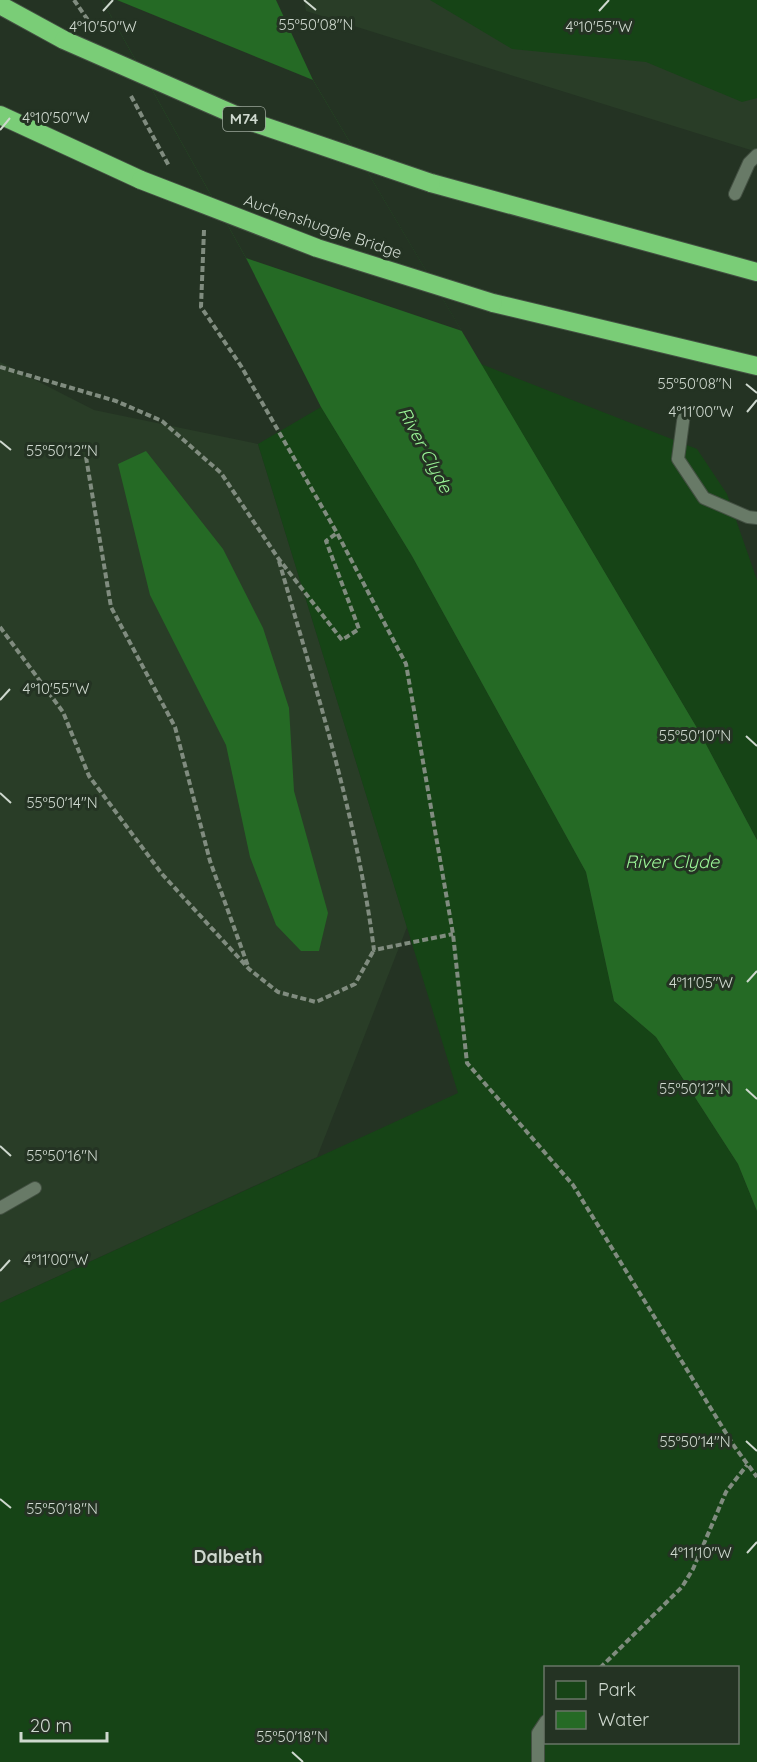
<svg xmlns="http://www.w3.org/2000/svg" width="757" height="1762" viewBox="0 0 757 1762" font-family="Quicksand,sans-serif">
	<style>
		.built { fill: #293d27 }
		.green { fill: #164416; fill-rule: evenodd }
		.water { fill: #256a25 }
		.pier { fill: #243323 }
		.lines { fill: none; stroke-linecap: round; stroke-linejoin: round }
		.service-casing { stroke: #435042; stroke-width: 14 }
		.motorway-casing { stroke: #435042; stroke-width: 20 }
		.path { stroke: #808c7f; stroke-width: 4; stroke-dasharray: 6 3; stroke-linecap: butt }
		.service { stroke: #687a67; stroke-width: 12 }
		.motorway { stroke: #7acd77; stroke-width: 18 }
		.motorway-bridge-casing { stroke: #435042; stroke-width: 20; stroke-linecap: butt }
		.motorway-bridge { stroke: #7acd77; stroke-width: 18 }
		.ticks { fill: none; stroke: #ced8ce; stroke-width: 2 }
		.labels { text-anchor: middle; stroke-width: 6; stroke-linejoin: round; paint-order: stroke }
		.shield { fill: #243323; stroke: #9ba69b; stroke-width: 1.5 }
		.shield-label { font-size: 15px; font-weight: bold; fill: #ced8ce }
		.street-label { font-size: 16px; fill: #ced8ce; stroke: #243323 }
		.water-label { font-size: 18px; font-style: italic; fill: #9bf597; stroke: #243323 }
		.neighbourhood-label { font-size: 18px; font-weight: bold; fill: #ced8ce; stroke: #243323 }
		.ticks-label { font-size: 15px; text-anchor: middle; fill: #ced8ce; stroke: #243323; stroke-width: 6; stroke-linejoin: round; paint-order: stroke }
	</style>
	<rect width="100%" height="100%" fill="#243323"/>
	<g class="built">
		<path d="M 304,0 L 757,0 L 757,152 L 306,11 Z"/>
		<path d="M 0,362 L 94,410 L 258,444 L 407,927 L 317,1157 L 0,1303 Z"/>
	</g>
	<g class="green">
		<path d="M 430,0 L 757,0 L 757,98 L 742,102 L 646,62 L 512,49 Z"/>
		<path d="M 481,364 L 697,449 L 727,494 L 757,580 L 757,840 L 700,733 Z"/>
		<path d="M 321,407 L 412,556 L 586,872 L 614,1001 L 656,1037 L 738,1164 L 757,1211 L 757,1762 L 0,1762 L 0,1303 L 458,1093 L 258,444 ZM 546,1668 L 738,1668 L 738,1742 L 546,1742 Z"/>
	</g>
	<g class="water">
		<path d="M 102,0 L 276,0 L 313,80 L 700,733 L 757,840 L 757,1211 L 738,1164 L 656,1037 L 614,1001 L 586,872 L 412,556 L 321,407 L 246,258 Z"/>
		<path d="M 146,451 L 223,549 L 263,628 L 289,708 L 294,791 L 328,913 L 319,951 L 301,951 L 276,925 L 250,857 L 226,745 L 150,595 L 118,464 Z"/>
	</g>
	<path class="pier" d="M 102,0 L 117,0 L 313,80 L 462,331 L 246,258 Z"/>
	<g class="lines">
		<defs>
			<g id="service">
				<path d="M 735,194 L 749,163 L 757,155"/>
				<path d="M 684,414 L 678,459 L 704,498 L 748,517 L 757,518"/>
				<path d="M 0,1208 L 35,1188"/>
				<path d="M 538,1762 L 538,1733 L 546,1721"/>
			</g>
			<g id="motorway">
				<path d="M 0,5 L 64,40"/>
				<path d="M 0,115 L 141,180"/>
				<path d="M 431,183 L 757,272"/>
				<path d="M 493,303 L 757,366"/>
			</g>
		</defs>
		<use href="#service" class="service-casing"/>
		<use href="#motorway" class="motorway-casing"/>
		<g class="path">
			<path d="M 74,0 L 92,26"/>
			<path d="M 131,96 L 169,166"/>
			<path d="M 204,230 L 201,307 L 241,366 L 337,533 L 406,664 L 453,934 L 467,1063 L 573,1185 L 734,1446 L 757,1477"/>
			<path d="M 0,367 L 116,401 L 162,421 L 221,473 L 278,558 L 342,640 L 359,629 L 326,541 L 337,533"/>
			<path d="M 86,457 L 111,607 L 175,727 L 210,861 L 248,966"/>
			<path d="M 279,561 C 316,690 357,817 374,950 L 453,934"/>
			<path d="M 0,627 L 63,712 L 89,776 L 162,874 L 249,969 L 278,992 L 316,1002 L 355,984 L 374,950"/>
			<path d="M 600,1668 L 682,1587 L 693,1569 L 726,1492 L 747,1465"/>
		</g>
		<use href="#service" class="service"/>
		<use href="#motorway" class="motorway"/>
		<defs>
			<g id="motorway-bridge">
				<path d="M 64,40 L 249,121 L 431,183"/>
				<path d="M 141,180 L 317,248 L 493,303"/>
			</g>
		</defs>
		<use href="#motorway-bridge" class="motorway-bridge-casing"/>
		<use href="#motorway-bridge" class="motorway-bridge"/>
	</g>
	<path class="ticks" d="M 304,0 L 316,10M 103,11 L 113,0M 599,11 L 609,0M 0,130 L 10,118M 746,384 L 757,393M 747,412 L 757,400M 0,441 L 11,450M 0,700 L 10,689M 746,736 L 757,746M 0,793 L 11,803M 747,982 L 757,971M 746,1089 L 757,1099M 0,1146 L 11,1156M 0,1271 L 10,1260M 746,1441 L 757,1451M 0,1499 L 11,1508M 747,1553 L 757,1542M 292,1752 L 303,1762"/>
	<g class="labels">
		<rect class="shield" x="223" y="107" width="42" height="24" rx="4.5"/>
		<g class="shield-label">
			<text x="244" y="124">M74</text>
		</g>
		<g class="street-label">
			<text transform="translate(323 226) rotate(19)" y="6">Auchenshuggle Bridge</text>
		</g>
		<g class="water-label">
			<text transform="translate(425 450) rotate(62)" y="6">River Clyde</text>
			<text x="672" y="868">River Clyde</text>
		</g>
		<g class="neighbourhood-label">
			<text x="228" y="1563">Dalbeth</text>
		</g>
	</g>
	<g class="ticks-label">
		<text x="316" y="30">55°50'08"N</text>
		<text x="103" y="32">4°10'50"W</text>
		<text x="599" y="32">4°10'55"W</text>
		<text x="56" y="123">4°10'50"W</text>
		<text x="695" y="389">55°50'08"N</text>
		<text x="701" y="417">4°11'00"W</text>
		<text x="62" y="456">55°50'12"N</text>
		<text x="56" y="694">4°10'55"W</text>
		<text x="695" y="741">55°50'10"N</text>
		<text x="62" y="808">55°50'14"N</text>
		<text x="701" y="988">4°11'05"W</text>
		<text x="695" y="1094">55°50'12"N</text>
		<text x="62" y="1161">55°50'16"N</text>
		<text x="56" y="1265">4°11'00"W</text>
		<text x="695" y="1447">55°50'14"N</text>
		<text x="62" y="1514">55°50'18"N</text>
		<text x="701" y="1558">4°11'10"W</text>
		<text x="292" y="1742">55°50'18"N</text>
	</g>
	<rect x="544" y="1666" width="195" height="78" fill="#243323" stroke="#687567" stroke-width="1.5"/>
	<rect x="556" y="1681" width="30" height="18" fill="#164416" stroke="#687567" stroke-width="1.5"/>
	<text x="598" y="1696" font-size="18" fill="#ced8ce">Park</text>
	<rect x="556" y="1711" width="30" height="18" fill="#256a25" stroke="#687567" stroke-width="1.5"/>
	<text x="598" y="1726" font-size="18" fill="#ced8ce">Water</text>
	<path d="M21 1732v9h86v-9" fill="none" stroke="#ced8ce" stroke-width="3"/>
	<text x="30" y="1732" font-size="18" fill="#ced8ce" stroke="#243323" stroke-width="4.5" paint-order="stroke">20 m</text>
</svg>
